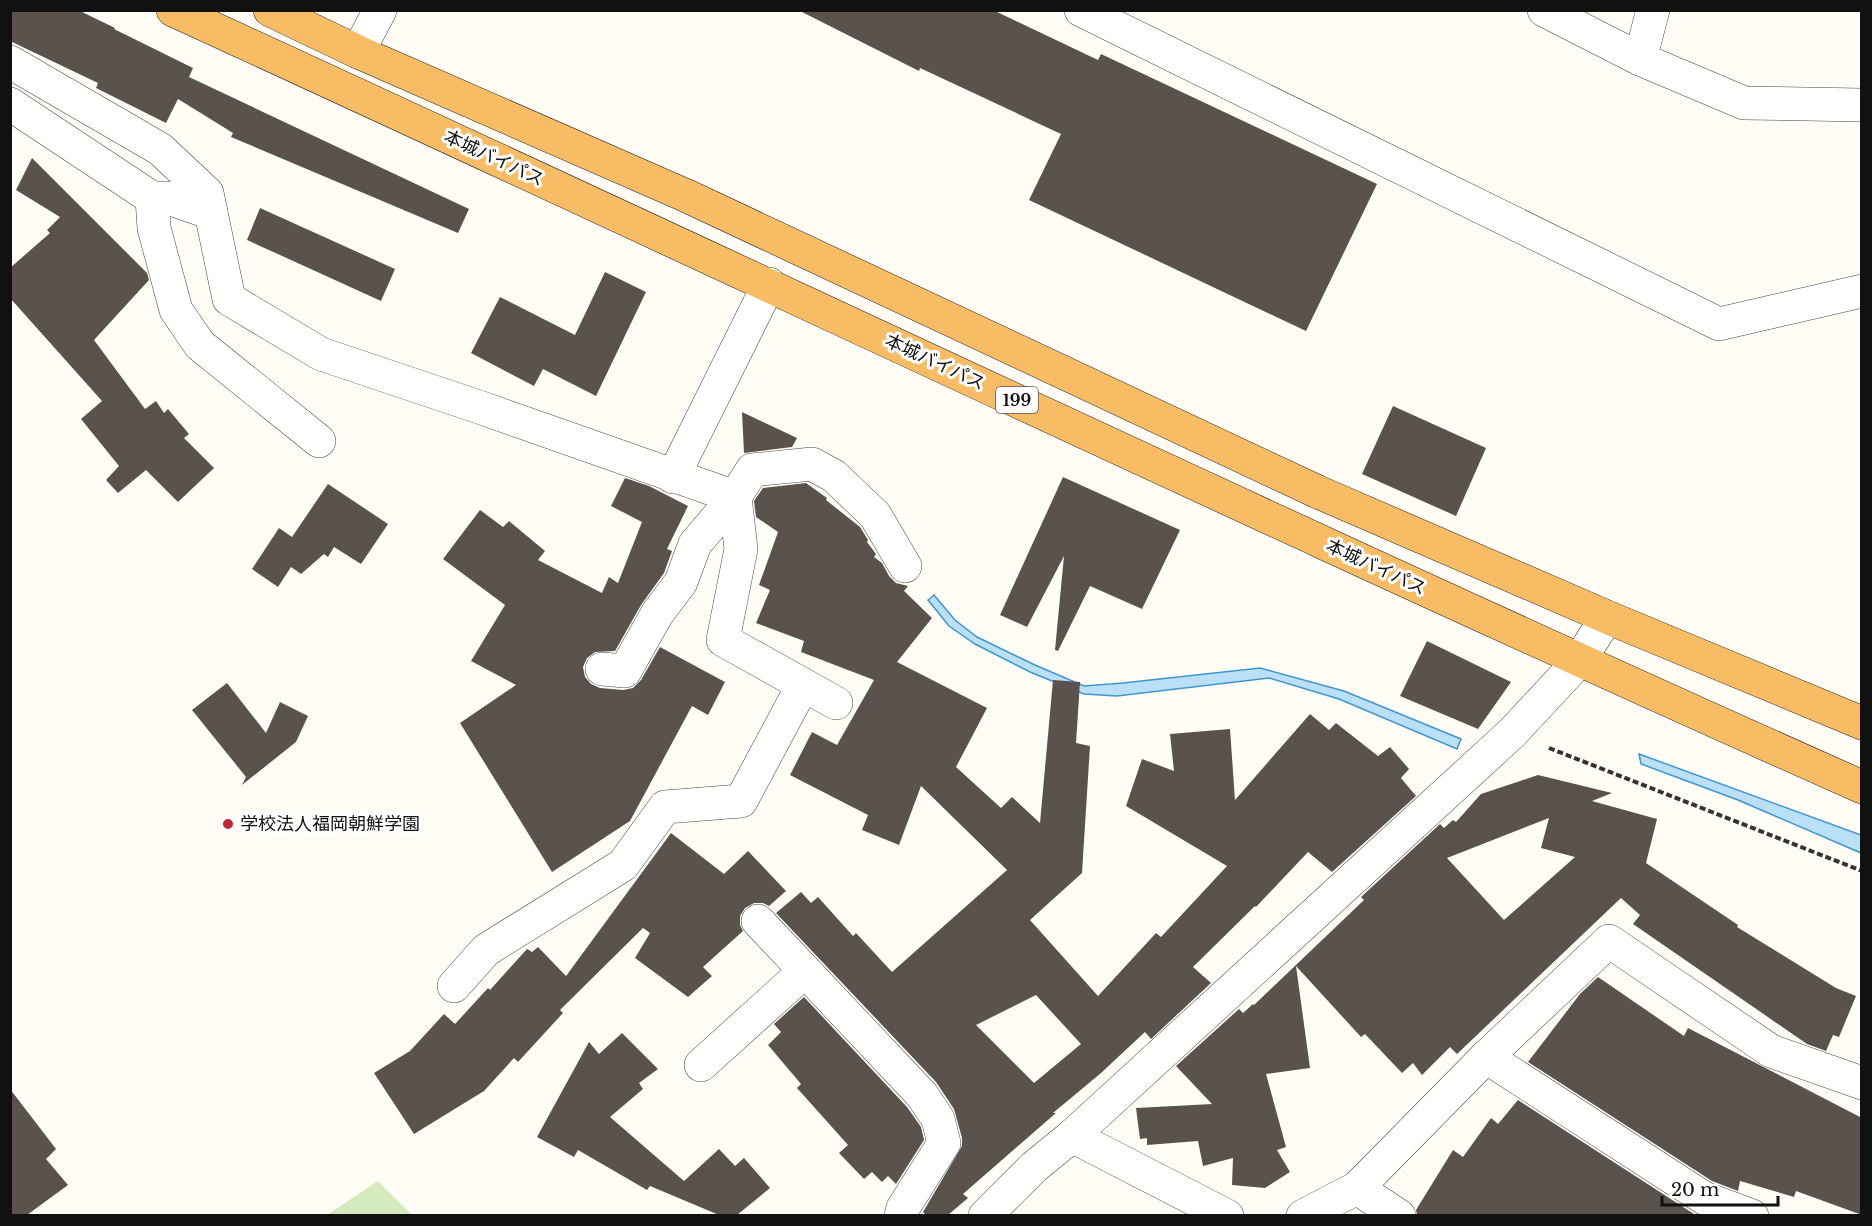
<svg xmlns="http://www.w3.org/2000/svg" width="1872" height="1226" viewBox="0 0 1872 1226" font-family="'Libre Baskerville','Noto Sans JP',serif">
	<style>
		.green { fill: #d5ebbd }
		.water { fill: #b9e0f7; stroke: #3f96cf; stroke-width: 1.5 }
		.building { fill: #5a524d; fill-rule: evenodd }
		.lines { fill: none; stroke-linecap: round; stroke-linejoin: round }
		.minor-casing { stroke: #444; stroke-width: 34 }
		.trunk-casing { stroke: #222; stroke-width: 34 }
		.path { stroke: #333; stroke-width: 4; stroke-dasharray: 6 3; stroke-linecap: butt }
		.minor { stroke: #fff; stroke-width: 33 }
		.trunk { stroke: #f7bc64; stroke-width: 33 }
		.poi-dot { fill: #c4262e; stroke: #fff; stroke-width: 2 }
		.labels { text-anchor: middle; stroke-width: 6; stroke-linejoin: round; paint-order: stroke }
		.shield { fill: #fff; stroke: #585858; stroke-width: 1.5 }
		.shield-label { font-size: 16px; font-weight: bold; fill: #111 }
		.street-label { font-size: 18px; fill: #111; stroke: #fff }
		.poi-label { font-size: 18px; fill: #111; stroke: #fff; text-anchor: start }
	</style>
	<rect width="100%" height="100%" fill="#fffdf5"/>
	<path class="green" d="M 378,1181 L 412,1215 L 327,1215 Z"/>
	<g class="water">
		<path d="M 934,595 L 955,620 L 977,637 L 1035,665 L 1084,686 L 1123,683 L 1260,668 L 1344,691 L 1461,739 L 1457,749 L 1339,699 L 1269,678 L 1117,696 L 1084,694 L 1030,672 L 975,644 L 949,626 L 928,600 Z"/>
		<path d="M 1639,754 L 1861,835 L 1861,853 L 1738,800 L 1641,764 Z"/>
	</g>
	<g class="building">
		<path d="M 10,10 L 78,10 L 115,28 L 114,29 L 193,68 L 189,77 L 469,209 L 458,233 L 231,137 L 233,133 L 178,99 L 166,123 L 96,88 L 98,83 L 10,41 Z"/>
		<path d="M 798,10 L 993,10 L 1098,60 L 1101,54 L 1377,184 L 1306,331 L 1029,200 L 1061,134 L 920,68 L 919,71 Z"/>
		<path d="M 32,158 L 147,273 L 149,280 L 94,340 L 145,409 L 156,401 L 164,413 L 168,409 L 189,434 L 184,438 L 214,468 L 178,502 L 146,470 L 118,493 L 106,480 L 119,466 L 81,419 L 102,401 L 10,298 L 10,268 L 50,233 L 47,230 L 60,217 L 16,190 Z"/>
		<path d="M 260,208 L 395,269 L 381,301 L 247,240 Z"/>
		<path d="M 605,272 L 646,292 L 596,396 L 543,369 L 534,386 L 471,353 L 500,297 L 575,335 Z"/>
		<path d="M 1393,406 L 1486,448 L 1456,516 L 1362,474 Z"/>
		<path d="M 742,412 L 797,438 L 792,447 L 744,453 Z"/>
		<path d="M 1063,477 L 1180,530 L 1142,609 L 1090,586 L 1058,651 L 1055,650 L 1064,556 L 1027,627 L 1000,615 Z"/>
		<path d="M 625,478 L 649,486 L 688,506 L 667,549 L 672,551 L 664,573 L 641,605 L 615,651 L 595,652 L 587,658 L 583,667 L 585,677 L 591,684 L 600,688 L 623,690 L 633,688 L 641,680 L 660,647 L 725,682 L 708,715 L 692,706 L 630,821 L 552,872 L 460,723 L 516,685 L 471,661 L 505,605 L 443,559 L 480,510 L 503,527 L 509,521 L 545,551 L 538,560 L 602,593 L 609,577 L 618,583 L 642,522 L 611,506 Z"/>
		<path d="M 806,483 L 827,498 L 826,500 L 860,527 L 868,540 L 867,542 L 876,554 L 874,557 L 882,563 L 889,576 L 896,583 L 908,586 L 904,591 L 932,618 L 897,662 L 987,708 L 956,767 L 1001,808 L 1012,797 L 1040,823 L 1053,680 L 1080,682 L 1076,743 L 1090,746 L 1082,873 L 1030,920 L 1098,996 L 1156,933 L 1161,937 L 1227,866 L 1126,806 L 1142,759 L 1174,771 L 1170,734 L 1230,729 L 1235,800 L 1310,714 L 1329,730 L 1336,723 L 1378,756 L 1390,747 L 1409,769 L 1401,778 L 1416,796 L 1332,872 L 1308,852 L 1256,907 L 1255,906 L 1193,967 L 1211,983 L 1151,1039 L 1145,1032 L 1101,1073 L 1053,1113 L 1056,1113 L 963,1194 L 968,1198 L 948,1215 L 926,1215 L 923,1212 L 962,1146 L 962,1138 L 954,1109 L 936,1082 L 776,913 L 801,892 L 811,903 L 818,897 L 853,936 L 856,933 L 892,972 L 1007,870 L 921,786 L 899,845 L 862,830 L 868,815 L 790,775 L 812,732 L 837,745 L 874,680 L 801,652 L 804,641 L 756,623 L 770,590 L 759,585 L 778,532 L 756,517 L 754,501 L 763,488 ZM 1036,995 L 1081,1044 L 1034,1083 L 976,1025 Z"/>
		<path d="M 328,484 L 388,524 L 361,564 L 334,547 L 328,557 L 324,554 L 301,574 L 291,567 L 278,587 L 252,569 L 279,528 L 292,537 Z"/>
		<path d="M 1427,641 L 1511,682 L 1478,729 L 1400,696 Z"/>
		<path d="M 227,683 L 266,733 L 280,702 L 308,716 L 296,742 L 242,785 L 246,777 L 192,710 Z"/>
		<path d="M 1538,775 L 1612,793 L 1592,801 L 1657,819 L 1646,863 L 1738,925 L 1737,927 L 1836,988 L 1856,996 L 1839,1037 L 1833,1035 L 1826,1051 L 1807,1044 L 1633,924 L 1640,915 L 1621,898 L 1457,1054 L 1450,1047 L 1422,1075 L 1413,1063 L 1402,1073 L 1365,1034 L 1361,1037 L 1296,966 L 1310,1068 L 1266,1074 L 1286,1147 L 1277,1150 L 1290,1172 L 1265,1188 L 1232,1185 L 1233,1158 L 1203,1166 L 1198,1141 L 1147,1145 L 1147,1138 L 1140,1139 L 1136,1108 L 1212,1104 L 1176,1066 L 1239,1009 L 1243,1013 L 1253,1004 L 1254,1005 L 1364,900 L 1361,897 L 1440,824 L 1444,828 L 1453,820 L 1456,822 L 1481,794 ZM 1549,818 L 1541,848 L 1575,857 L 1504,920 L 1447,858 Z"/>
		<path d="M 671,833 L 724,874 L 748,851 L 786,891 L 769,906 L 763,903 L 754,903 L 745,908 L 740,916 L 740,925 L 743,931 L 703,967 L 712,976 L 688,997 L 635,958 L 650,933 L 643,928 L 560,1010 L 563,1013 L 518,1062 L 514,1058 L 484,1091 L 414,1134 L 374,1073 L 410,1051 L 444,1014 L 455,1024 L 488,988 L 490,990 L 527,949 L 532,952 L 538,947 L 566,976 Z"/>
		<path d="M 1598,977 L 1684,1036 L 1688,1028 L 1862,1118 L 1862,1215 L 1796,1191 L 1794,1197 L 1740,1181 L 1738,1191 L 1712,1181 L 1528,1062 L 1580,994 Z"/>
		<path d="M 804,997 L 907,1107 L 921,1127 L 924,1140 L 896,1184 L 888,1176 L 882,1182 L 872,1172 L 864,1179 L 839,1153 L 848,1145 L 797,1088 L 801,1084 L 768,1045 L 781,1032 L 774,1024 Z"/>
		<path d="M 622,1033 L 658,1069 L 639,1083 L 643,1089 L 610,1117 L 684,1181 L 719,1149 L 735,1166 L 744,1158 L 770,1188 L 737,1215 L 719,1215 L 650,1186 L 647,1190 L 578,1150 L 574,1157 L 537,1137 L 589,1042 L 599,1054 Z"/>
		<path d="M 10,1089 L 56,1149 L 46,1159 L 68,1185 L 27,1215 L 10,1215 Z"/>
		<path d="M 1518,1100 L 1694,1214 L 1697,1215 L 1417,1215 L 1416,1210 L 1453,1150 L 1463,1157 L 1491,1118 L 1498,1124 Z"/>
	</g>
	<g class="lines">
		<defs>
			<g id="minor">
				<path d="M 1081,10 L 1719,324 L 1862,291"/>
				<path d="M 1544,10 L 1640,59 L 1744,103 L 1862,105"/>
				<path d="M 358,52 L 380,10"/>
				<path d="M 1640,59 L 1653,10"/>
				<path d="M 10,62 L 160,149 L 207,193 L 229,299 L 321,354 L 479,407 L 735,497 L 752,470 L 812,464 L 834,476 L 875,515 L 905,566"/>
				<path d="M 10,104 L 152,198"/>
				<path d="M 211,213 L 168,198 L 152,198 L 154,228 L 176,310 L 200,345 L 319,441"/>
				<path d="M 673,477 L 769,284"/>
				<path d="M 735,497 L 741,549 L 723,640 L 836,703"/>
				<path d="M 602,669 L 625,671 L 657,614 L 681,582 L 695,544 L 735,497"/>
				<path d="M 758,921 L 922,1095 L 938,1119 L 944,1143 L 903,1208 L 901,1216"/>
				<path d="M 454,986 L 486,950 L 623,865 L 665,807 L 741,801 L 803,685"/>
				<path d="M 1486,1057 L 1704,1198 L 1752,1216"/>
				<path d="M 701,1065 L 805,971"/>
				<path d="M 1072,1136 L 1227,1216"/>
				<path d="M 1357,1188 L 1399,1216"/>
				<path d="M 985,1216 L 1034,1167 L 1072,1136 L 1512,733 L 1579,661 L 1607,617"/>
				<path d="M 1303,1216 L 1357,1188 L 1486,1057 L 1609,941 L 1771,1051 L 1862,1083"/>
			</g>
			<g id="trunk">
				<path d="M 173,10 C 736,268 1296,535 1862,787"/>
				<path d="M 270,10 L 358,52 L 687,196 L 1318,492 L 1607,617 L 1862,723"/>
			</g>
		</defs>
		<use href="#minor" class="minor-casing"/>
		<use href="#trunk" class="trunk-casing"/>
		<path class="path" d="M 1549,748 L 1862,871"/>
		<use href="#minor" class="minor"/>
		<use href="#trunk" class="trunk"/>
	</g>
	<circle class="poi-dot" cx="228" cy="824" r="6"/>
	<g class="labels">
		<rect class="shield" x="996" y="387" width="42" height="26" rx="4.5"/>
		<g class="shield-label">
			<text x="1017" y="406">199</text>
		</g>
		<g class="street-label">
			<text transform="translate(494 158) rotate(25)" y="6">本城バイパス</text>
			<text transform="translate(935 362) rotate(25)" y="6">本城バイパス</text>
			<text transform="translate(1376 567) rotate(25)" y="6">本城バイパス</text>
		</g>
		<g class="poi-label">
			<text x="240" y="830">学校法人福岡朝鮮学園</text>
		</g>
	</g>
	<rect width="1872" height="1226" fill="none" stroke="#111111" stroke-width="24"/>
	<path d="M1662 1196v9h116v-9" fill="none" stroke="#111111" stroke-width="3"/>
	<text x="1671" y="1196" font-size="18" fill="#111111" stroke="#ffffff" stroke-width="4.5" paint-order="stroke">20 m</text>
</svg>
